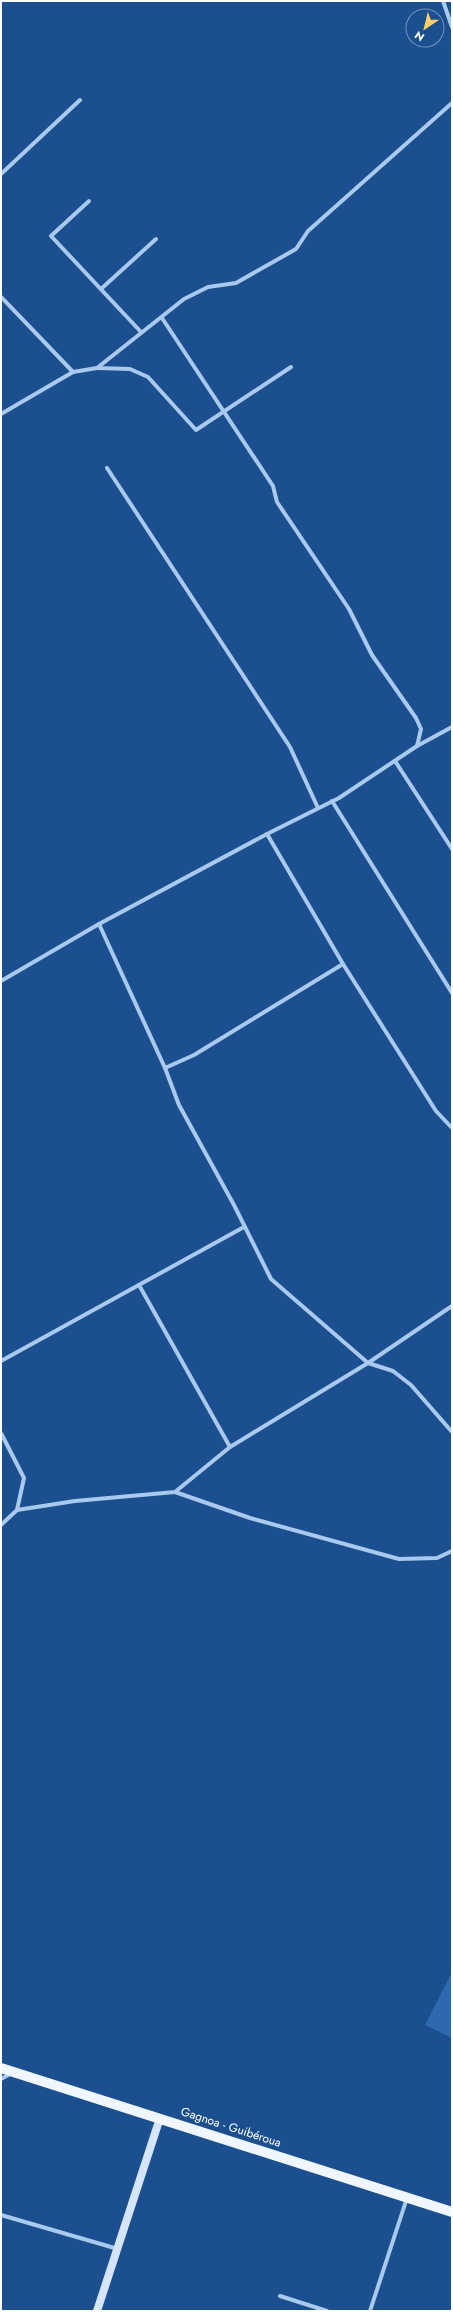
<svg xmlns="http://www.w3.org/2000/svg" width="453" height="2312" viewBox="0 0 453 2312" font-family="Jost,sans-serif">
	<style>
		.green { fill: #2e69ad }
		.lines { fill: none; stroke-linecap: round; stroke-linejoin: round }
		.street { stroke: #a9c9ee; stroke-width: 4 }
		.secondary { stroke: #d6e6fa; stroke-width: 8 }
		.primary { stroke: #f0f6ff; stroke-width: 10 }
		.labels { text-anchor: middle; stroke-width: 3; stroke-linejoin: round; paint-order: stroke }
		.street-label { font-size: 12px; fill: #fff; stroke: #1b4f8f }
	</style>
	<rect width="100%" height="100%" fill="#1b4f8f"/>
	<path class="green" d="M 452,1972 L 452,2038 L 425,2025 Z"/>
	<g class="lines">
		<g class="street">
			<path d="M 443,1 L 452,27"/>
			<path d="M 1,174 L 80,100"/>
			<path d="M 89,201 L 51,236 L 141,332"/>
			<path d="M 101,289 L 156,239"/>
			<path d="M 1,297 L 73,372"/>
			<path d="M 162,318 L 273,486 L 277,502 L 349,609 L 372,655 L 416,718 L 421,729 L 417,746"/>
			<path d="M 97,368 L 130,369 L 148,377 L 196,430 L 291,367"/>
			<path d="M 1,414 L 73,372 L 97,368 L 184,299 L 208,287 L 236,283 L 296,249 L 308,231 L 452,103"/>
			<path d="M 107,468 L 290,747 L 318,808"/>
			<path d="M 395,761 L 452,849"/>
			<path d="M 332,801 L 452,993"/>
			<path d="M 267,834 L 343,964 L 436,1111 L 452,1128"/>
			<path d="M 99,924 L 165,1068 L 179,1105 L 234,1205 L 271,1279 L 368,1363 L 393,1371 L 411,1385 L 452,1432"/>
			<path d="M 1,981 L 99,924 L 267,834 L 339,798 L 417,746 L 452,727"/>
			<path d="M 165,1068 L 194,1055 L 343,964"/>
			<path d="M 139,1285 L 230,1447"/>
			<path d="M 1,1361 L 244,1227"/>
			<path d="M 1,1433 L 24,1478 L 17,1510"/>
			<path d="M 175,1492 L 250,1518 L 399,1559 L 437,1558 L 452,1551"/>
			<path d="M 1,1525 L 17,1510 L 75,1501 L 175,1492 L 230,1447 L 368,1363 L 452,1306"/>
			<path d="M 1,2079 L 12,2073"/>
			<path d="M 1,2215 L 118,2249"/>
			<path d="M 280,2296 L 327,2311"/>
			<path d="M 370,2311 L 407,2198"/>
		</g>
		<path class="secondary" d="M 97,2311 L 160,2118"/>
		<path class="primary" d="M 1,2068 L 452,2212"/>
	</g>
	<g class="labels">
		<g class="street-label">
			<text transform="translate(231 2127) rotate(18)" y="4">Gagnoa - Guibéroua</text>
		</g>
	</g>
	<rect width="453" height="2312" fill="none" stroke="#ffffff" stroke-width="4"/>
	<g transform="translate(425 28) rotate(215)"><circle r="19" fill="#1b4f8f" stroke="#7695bc"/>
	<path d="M0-3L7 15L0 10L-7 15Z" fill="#ffd166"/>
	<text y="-6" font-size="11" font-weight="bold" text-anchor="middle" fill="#ffffff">N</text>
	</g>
</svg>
